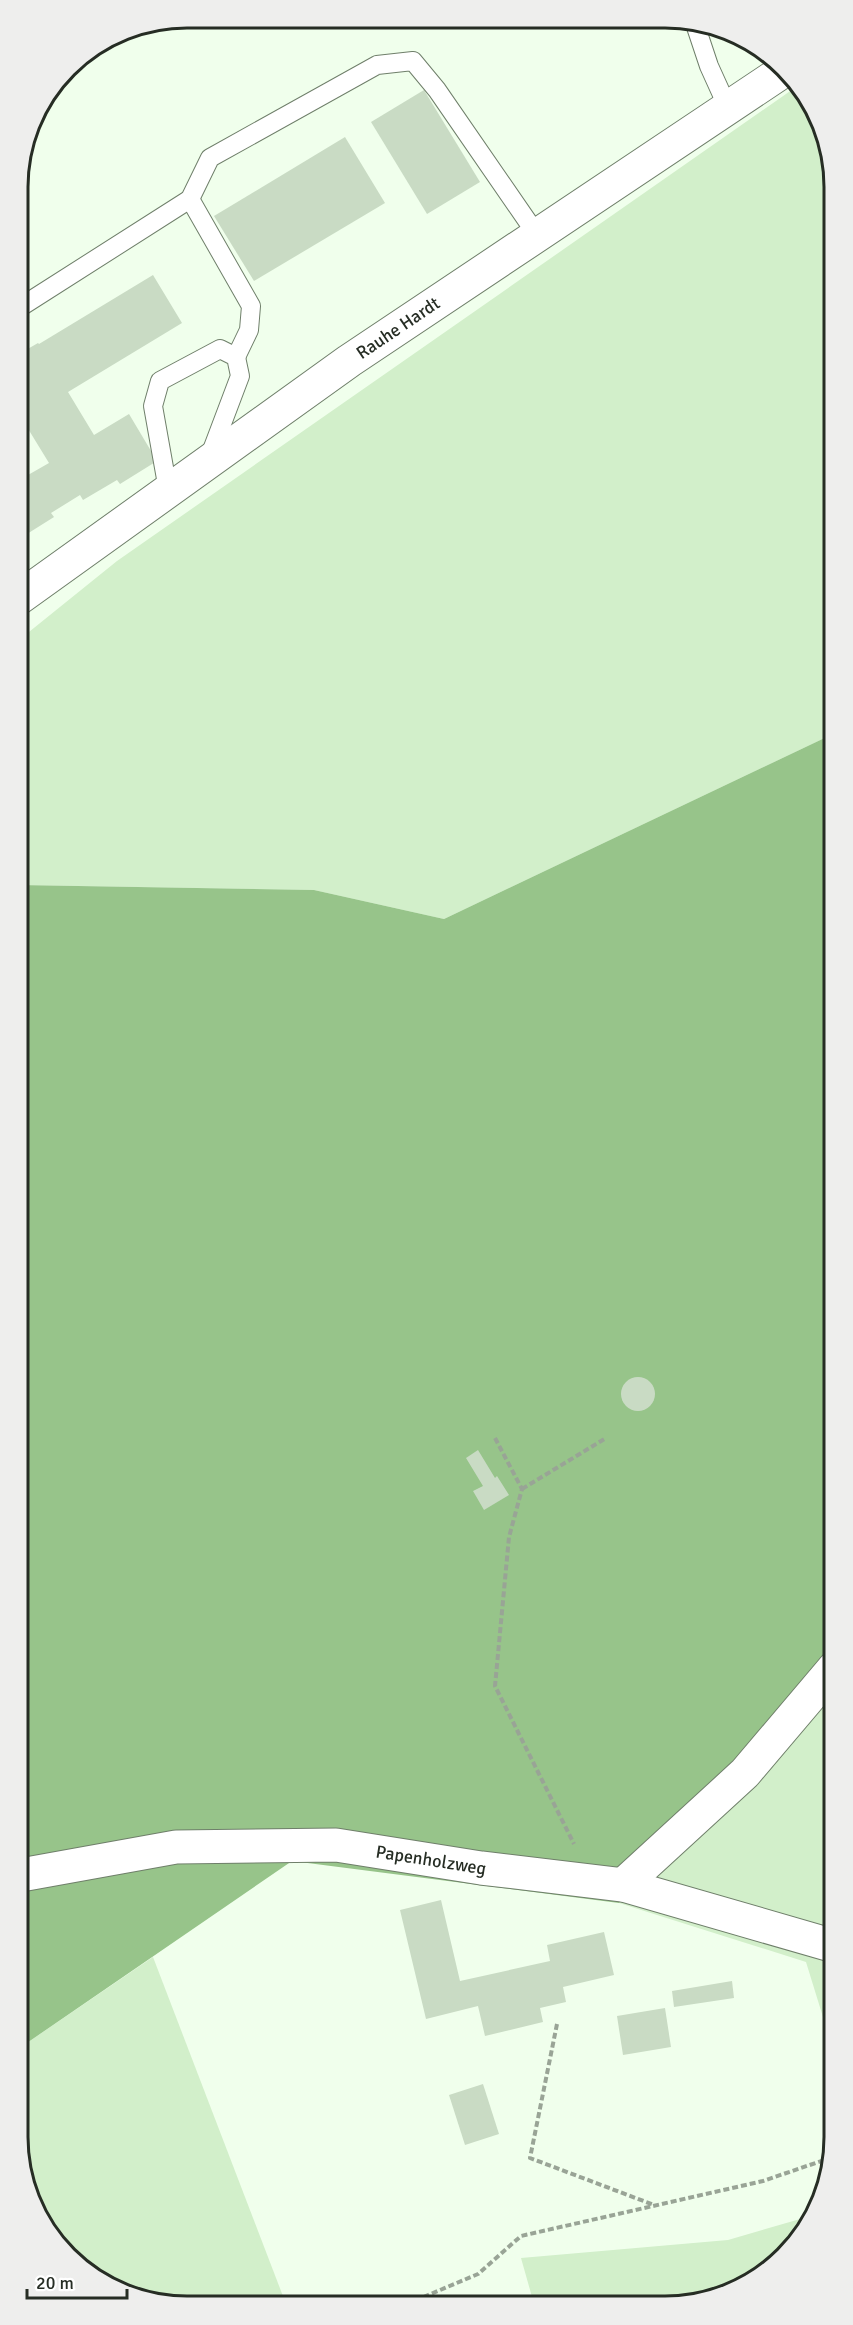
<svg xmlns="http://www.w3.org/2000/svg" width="853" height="2325" viewBox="0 0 853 2325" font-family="Signika,sans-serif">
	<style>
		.green { fill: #d2efca }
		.forest { fill: #97c48a }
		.building { fill: #c9dbc4 }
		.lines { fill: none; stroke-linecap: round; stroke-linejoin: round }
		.service-casing { stroke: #6f7f6a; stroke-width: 20 }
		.minor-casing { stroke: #6f7f6a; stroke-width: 35 }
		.path { stroke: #99a496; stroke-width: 4; stroke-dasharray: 6 3; stroke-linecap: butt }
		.service { stroke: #fff; stroke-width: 18 }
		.minor { stroke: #fff; stroke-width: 33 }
		.labels { text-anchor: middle; stroke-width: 4.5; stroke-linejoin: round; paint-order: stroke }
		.street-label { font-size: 18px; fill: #262d24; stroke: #fff }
		.rim { fill: none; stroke: #262d24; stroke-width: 3 }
	</style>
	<rect width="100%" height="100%" fill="#f0ffec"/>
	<g class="green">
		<path d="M 796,87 L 832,154 L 833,734 L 444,919 L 314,890 L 19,885 L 19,640 L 117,561 Z"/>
		<path d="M 834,1689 L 835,2056 L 806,1962 L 619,1903 Z"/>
		<path d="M 153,1957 L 286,2304 L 155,2304 L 68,2258 L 21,2171 L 21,2047 Z"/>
		<path d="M 814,2215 L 793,2249 L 750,2284 L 699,2304 L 534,2304 L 521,2258 L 728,2240 Z"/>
	</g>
	<path class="forest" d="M 833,734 L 834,1689 L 619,1903 L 292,1861 L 21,2047 L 19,885 L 314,890 L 444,919 Z"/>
	<g class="building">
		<path d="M 424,90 L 480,182 L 427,214 L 371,122 Z"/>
		<path d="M 345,137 L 385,203 L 254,281 L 214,216 Z"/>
		<path d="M 153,275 L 182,323 L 68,392 L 94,435 L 129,414 L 157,461 L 120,484 L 117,480 L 83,500 L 80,495 L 51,513 L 54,517 L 19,539 L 19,473 L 25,469 L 28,475 L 49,463 L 19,414 L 19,354 L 38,343 L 39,344 Z"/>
		<circle cx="638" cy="1394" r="17"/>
		<path d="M 478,1450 L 495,1478 L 497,1476 L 509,1495 L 484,1510 L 473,1491 L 483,1486 L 466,1458 Z"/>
		<path d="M 441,1900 L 460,1981 L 550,1961 L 547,1945 L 604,1932 L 614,1975 L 563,1987 L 566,2002 L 540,2008 L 543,2022 L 485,2036 L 478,2006 L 426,2019 L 400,1910 Z"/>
		<path d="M 732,1981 L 734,1998 L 674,2007 L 672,1991 Z"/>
		<path d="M 665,2008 L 671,2047 L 623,2055 L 617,2016 Z"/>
		<path d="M 483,2084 L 499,2134 L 465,2145 L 449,2095 Z"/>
	</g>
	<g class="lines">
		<defs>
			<g id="service">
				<path d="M 694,21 L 709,66 L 728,108"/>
				<path d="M 190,199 L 251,306 L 249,330 L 236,357"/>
				<path d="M 19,308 L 190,199 L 210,158 L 377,65 L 413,61 L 437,90 L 537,235"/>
				<path d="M 168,490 L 153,406 L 160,381 L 220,349 L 236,357 L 240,376 L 209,458"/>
			</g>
			<g id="minor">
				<path d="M 19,598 L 349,361 L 786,69"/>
				<path d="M 21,1875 L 176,1847 L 336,1845 L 481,1868 L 623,1885 L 834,1946"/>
				<path d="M 623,1885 L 745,1773 L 834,1668"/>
			</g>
		</defs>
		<use href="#service" class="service-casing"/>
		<use href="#minor" class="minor-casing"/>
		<g class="path">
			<path d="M 495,1438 L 522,1489 L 509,1537 L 495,1686 L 574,1844"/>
			<path d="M 522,1489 L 606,1438"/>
			<path d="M 557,2024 L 530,2158 L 654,2205"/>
			<path d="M 407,2304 L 478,2274 L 521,2236 L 763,2181 L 833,2157"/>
		</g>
		<use href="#service" class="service"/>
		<use href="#minor" class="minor"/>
	</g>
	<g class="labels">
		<g class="street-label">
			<text transform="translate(398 328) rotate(-34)" y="6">Rauhe Hardt</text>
			<text transform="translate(431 1860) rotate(9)" y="6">Papenholzweg</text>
		</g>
	</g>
	<path d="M0 0H853V2325H0ZM187 28H665A159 159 0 0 1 824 187V2137A159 159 0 0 1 665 2296H187A159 159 0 0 1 28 2137V187A159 159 0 0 1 187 28Z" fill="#eeeeed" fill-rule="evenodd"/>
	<path class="rim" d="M187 28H665A159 159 0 0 1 824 187V2137A159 159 0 0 1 665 2296H187A159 159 0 0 1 28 2137V187A159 159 0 0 1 187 28Z"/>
	<path d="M27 2289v9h100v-9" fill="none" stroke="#262d24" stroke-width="3"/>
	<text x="36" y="2289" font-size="18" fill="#262d24" stroke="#ffffff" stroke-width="4.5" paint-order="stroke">20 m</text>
</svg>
